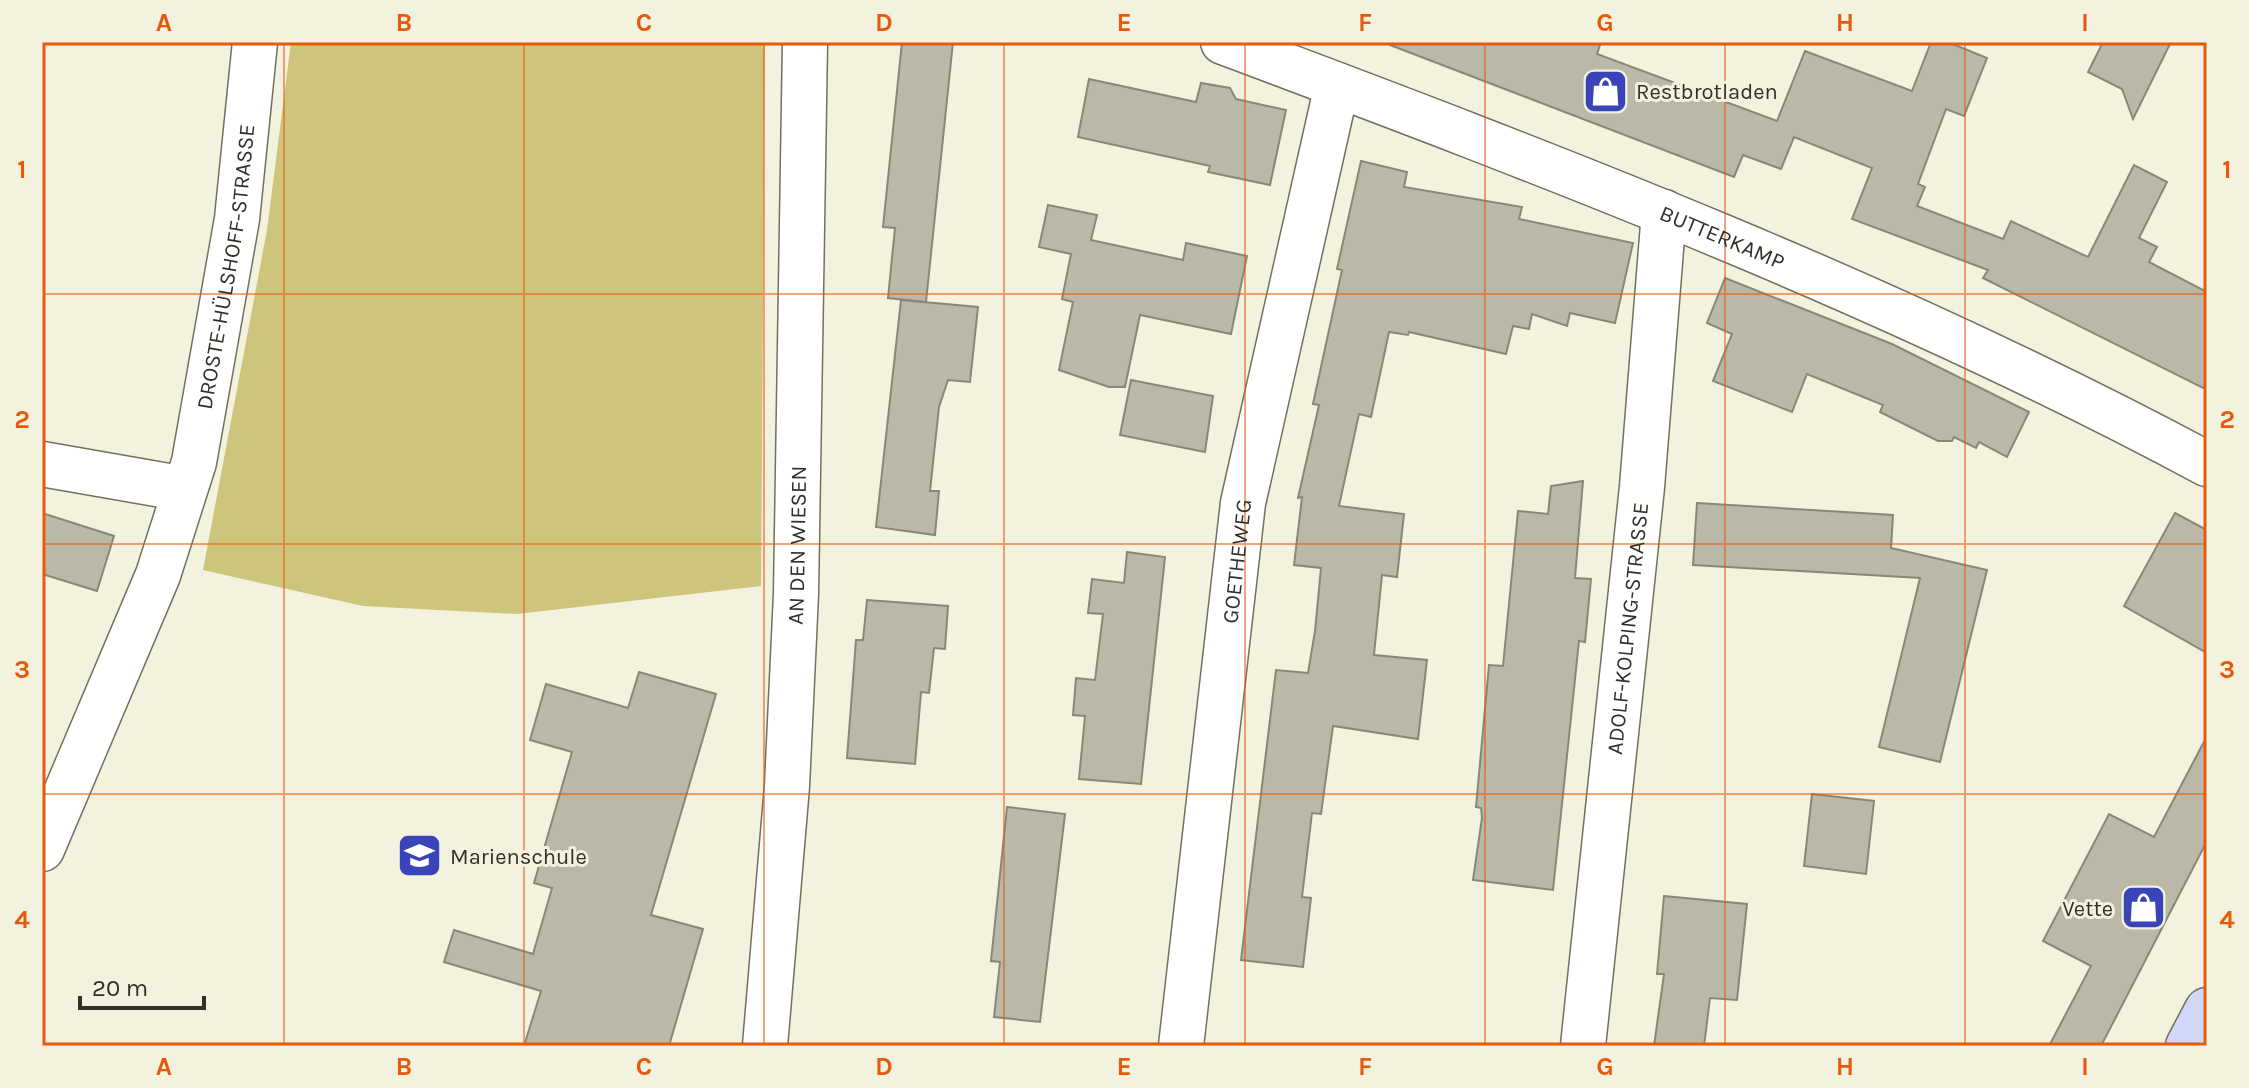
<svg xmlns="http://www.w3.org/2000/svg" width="2249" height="1088" viewBox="0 0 2249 1088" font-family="Karla,sans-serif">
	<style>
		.green { fill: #cdc57b }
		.building { fill: #bab8a6; stroke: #898876; stroke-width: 2 }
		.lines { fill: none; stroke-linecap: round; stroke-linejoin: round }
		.street-casing { stroke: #727160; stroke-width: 47 }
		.secondary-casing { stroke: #727160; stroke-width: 47 }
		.street { stroke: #fff; stroke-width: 44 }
		.secondary { stroke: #d1d7fa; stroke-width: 44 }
		.grid { fill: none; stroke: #e8590c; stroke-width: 2; stroke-opacity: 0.55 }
		.labels { text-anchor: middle; stroke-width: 6; stroke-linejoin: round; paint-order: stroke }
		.poi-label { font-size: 22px; fill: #313029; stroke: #f3f2df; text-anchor: start }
		.street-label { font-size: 22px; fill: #313029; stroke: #f3f2df }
		.neatline { fill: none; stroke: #e8590c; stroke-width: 3 }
		.grid-label { font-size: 26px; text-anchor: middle; font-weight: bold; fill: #e8590c }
	</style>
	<rect width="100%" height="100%" fill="#f3f2df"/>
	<path class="green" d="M 291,42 L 765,42 L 761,586 L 517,614 L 363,606 L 203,570 L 267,230 Z"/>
	<g class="building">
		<path d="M 902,42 L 953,42 L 926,302 L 888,298 L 895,228 L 883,227 Z"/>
		<path d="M 1390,42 L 1601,42 L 1597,54 L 1777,121 L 1805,51 L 1912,91 L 1931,42 L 1948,42 L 1987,58 L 1964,116 L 1946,109 L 1918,184 L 1925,187 L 1917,206 L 2003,239 L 2011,221 L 2088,257 L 2134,165 L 2167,182 L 2139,238 L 2157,247 L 2149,262 L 2207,292 L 2207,390 L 1983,278 L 1988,270 L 1852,219 L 1872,168 L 1794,137 L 1781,169 L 1743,155 L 1734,177 L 1390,45 Z"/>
		<path d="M 2103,42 L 2171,42 L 2133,119 L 2122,89 L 2088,72 Z"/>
		<path d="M 1089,79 L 1196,102 L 1201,83 L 1230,88 L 1236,99 L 1286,110 L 1270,185 L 1208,172 L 1210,166 L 1078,137 Z"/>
		<path d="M 1361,161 L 1407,172 L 1404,187 L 1522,207 L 1519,219 L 1633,243 L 1615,323 L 1570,313 L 1567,326 L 1532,314 L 1529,329 L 1513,326 L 1506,354 L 1409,332 L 1408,335 L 1389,332 L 1371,417 L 1359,414 L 1339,506 L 1404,514 L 1397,577 L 1382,575 L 1374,655 L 1427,660 L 1418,739 L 1333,726 L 1321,814 L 1312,813 L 1302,897 L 1311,898 L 1303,967 L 1241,960 L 1276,670 L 1308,673 L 1315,631 L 1321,568 L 1294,565 L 1302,497 L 1298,498 L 1319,405 L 1313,404 L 1342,270 L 1337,269 Z"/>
		<path d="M 1048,205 L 1097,215 L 1091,240 L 1183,260 L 1186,243 L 1247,256 L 1231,334 L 1140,315 L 1125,387 L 1109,387 L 1059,370 L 1073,302 L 1062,299 L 1071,254 L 1039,247 Z"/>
		<path d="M 1725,278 L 1892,344 L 2029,412 L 2007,457 L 1979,442 L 1976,448 L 1954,437 L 1952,441 L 1938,441 L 1880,412 L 1883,405 L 1807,374 L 1792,412 L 1713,381 L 1732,334 L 1707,323 Z"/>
		<path d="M 901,300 L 978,307 L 970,382 L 948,380 L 939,407 L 930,491 L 939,491 L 935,535 L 876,527 Z"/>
		<path d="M 1131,380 L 1213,396 L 1205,452 L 1120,435 Z"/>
		<path d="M 1583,481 L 1575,578 L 1591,579 L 1585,642 L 1579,641 L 1553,890 L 1473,880 L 1482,818 L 1481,808 L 1476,807 L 1489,665 L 1503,666 L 1518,511 L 1548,514 L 1551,486 Z"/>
		<path d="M 1697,503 L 1893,515 L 1891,548 L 1987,570 L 1940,762 L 1879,747 L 1920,578 L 1693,565 Z"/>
		<path d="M 42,513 L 114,536 L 97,591 L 42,574 Z"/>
		<path d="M 2175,513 L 2207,530 L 2207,653 L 2124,606 Z"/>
		<path d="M 1127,552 L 1165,557 L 1141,784 L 1079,779 L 1085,716 L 1073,715 L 1076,678 L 1095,680 L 1103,614 L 1088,613 L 1092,579 L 1124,583 Z"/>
		<path d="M 867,600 L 948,606 L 945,649 L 934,648 L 929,693 L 921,692 L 915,764 L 847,758 L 856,640 L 863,640 Z"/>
		<path d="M 639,672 L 716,694 L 651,915 L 703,929 L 669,1046 L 524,1046 L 541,991 L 444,962 L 454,930 L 533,954 L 552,888 L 534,883 L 572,752 L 530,740 L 546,684 L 628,708 Z"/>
		<path d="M 2207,736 L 2207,841 L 2101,1046 L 2049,1046 L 2091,966 L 2043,941 L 2109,814 L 2154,837 Z"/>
		<path d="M 1812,794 L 1874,801 L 1866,874 L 1804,866 Z"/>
		<path d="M 1007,807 L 1065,814 L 1040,1022 L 994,1017 L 1000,962 L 991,961 Z"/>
		<path d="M 1664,896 L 1747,904 L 1737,1000 L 1710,998 L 1704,1046 L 1654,1046 L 1664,974 L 1657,974 Z"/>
	</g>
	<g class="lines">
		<defs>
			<g id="street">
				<path id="s1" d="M 1223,42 C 1557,167 1892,295 2207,464"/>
				<path d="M 42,464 L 185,489"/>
				<path id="s2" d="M 42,849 L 158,575 L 194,462 L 237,219 L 255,42"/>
				<path id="s3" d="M 765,1046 L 787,786 L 796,594 L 805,42"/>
				<path id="s4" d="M 1181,1046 L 1243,503 L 1337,85"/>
				<path id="s5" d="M 1583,1046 L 1642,487 L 1664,212"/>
			</g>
			<path id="secondary" d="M 2188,1046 L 2207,1010"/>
		</defs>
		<use href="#street" class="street-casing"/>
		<use href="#secondary" class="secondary-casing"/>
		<use href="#street" class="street"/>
		<use href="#secondary" class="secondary"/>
	</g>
	<path class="grid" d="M 284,42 L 284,1046M 524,42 L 524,1046M 764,42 L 764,1046M 1004,42 L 1004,1046M 1245,42 L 1245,1046M 1485,42 L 1485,1046M 1725,42 L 1725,1046M 1965,42 L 1965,1046M 42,294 L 2207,294M 42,544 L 2207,544M 42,794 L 2207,794"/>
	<defs>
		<symbol id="shop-square" viewBox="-11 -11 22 22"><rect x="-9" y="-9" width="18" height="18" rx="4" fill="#3844b7" stroke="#f3f2df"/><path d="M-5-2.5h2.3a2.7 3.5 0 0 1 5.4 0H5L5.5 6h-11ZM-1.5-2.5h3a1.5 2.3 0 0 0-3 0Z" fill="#fff"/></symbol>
		<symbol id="school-square" viewBox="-11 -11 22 22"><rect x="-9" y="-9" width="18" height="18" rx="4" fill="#3844b7" stroke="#f3f2df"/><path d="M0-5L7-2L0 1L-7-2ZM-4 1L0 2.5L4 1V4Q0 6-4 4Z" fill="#fff"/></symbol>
	</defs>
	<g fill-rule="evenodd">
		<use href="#shop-square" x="1580" y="66" width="51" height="51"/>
		<use href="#school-square" x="394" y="830" width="51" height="51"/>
		<use href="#shop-square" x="2118" y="882" width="51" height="51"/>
	</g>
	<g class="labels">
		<g class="poi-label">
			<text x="1636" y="99">Restbrotladen</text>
			<text x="450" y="864">Marienschule</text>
			<text x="2113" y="916" text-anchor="end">Vette</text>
		</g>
		<g class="street-label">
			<text dy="8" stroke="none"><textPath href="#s1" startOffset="536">BUTTERKAMP</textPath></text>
			<text dy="8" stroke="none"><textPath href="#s2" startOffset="614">DROSTE-HÜLSHOFF-STRASSE</textPath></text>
			<text dy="8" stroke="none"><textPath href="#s3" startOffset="502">AN DEN WIESEN</textPath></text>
			<text dy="8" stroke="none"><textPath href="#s4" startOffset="488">GOETHEWEG</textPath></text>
			<text dy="8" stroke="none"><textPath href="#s5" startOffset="420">ADOLF-KOLPING-STRASSE</textPath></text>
		</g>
	</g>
	<rect width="2249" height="1088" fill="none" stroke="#f3f2df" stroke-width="88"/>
	<path d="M80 996v12h124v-12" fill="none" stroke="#313029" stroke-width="4"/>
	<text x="92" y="996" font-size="24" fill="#313029" stroke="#f3f2df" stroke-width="6" paint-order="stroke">20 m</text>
	<rect x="44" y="44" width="2161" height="1000" class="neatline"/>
	<g class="grid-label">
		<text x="164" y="31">A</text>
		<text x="404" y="31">B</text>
		<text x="644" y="31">C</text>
		<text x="884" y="31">D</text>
		<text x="1124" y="31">E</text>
		<text x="1365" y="31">F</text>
		<text x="1605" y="31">G</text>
		<text x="1845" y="31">H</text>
		<text x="2085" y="31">I</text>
		<text x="22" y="178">1</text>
		<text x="2227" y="178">1</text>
		<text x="22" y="428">2</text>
		<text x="2227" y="428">2</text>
		<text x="22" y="678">3</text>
		<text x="2227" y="678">3</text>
		<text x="22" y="928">4</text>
		<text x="2227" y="928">4</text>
		<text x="164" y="1075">A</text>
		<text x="404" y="1075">B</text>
		<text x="644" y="1075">C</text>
		<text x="884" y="1075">D</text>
		<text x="1124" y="1075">E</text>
		<text x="1365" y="1075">F</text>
		<text x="1605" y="1075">G</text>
		<text x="1845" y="1075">H</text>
		<text x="2085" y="1075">I</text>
	</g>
</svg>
